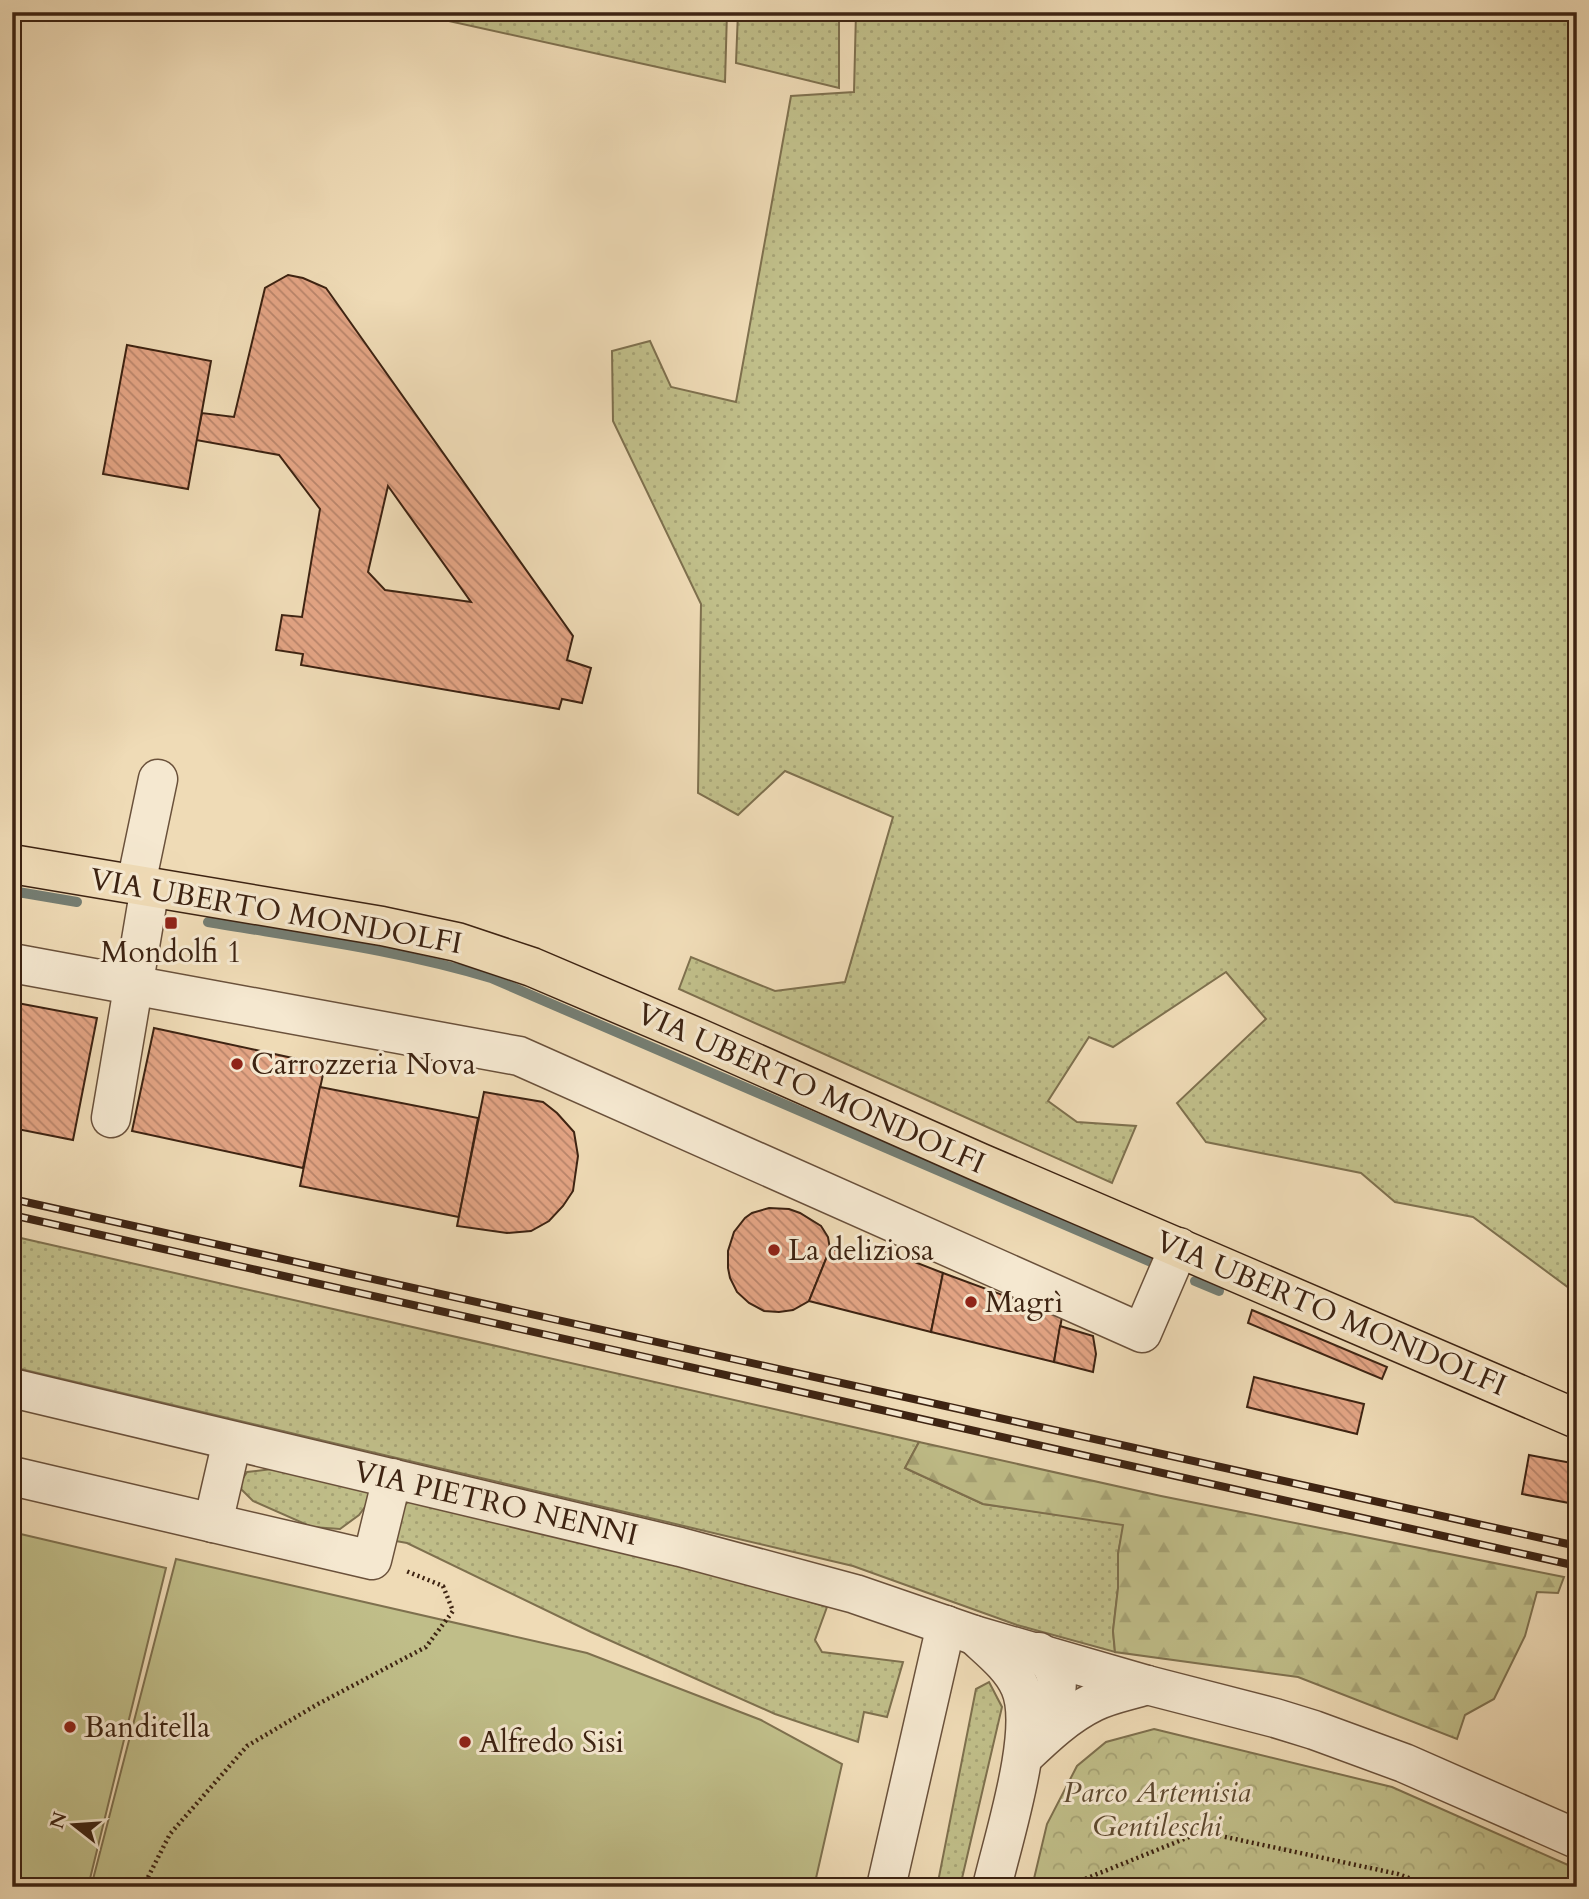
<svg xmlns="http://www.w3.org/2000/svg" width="1589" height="1899" viewBox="0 0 1589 1899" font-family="Cardo,serif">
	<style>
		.grass { fill: url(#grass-dots); stroke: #7e704e; stroke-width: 2 }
		.forest { fill: url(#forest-firs); stroke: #7e704e; stroke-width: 2 }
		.park { fill: url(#park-crowns); stroke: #7e704e; stroke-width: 2 }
		.pitch { fill: #c0be89; stroke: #7e704e; stroke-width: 2 }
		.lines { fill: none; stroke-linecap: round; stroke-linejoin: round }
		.stream { stroke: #757e73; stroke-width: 10 }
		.building { fill: url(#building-back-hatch); stroke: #3d2312; stroke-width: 2; fill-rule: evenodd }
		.minor-casing { stroke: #6a513b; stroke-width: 41 }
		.major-casing { stroke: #3d2312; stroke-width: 41 }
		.path { stroke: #3d2312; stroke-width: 4.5; stroke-dasharray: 2 3.5; stroke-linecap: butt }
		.minor { stroke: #f5e8d0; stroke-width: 38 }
		.major { stroke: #efdbb6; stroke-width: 38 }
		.rail-casing { stroke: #3d2312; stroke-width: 8 }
		.rail { stroke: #f5e8d0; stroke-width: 5; stroke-dasharray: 16; stroke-linecap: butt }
		.poi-dot { fill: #8f2418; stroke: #f5e8d0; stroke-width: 2.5 }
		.labels { text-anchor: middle; stroke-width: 6; stroke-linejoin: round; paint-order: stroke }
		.street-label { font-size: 30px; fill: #3d2312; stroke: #f5e8d0 }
		.poi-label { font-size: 30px; fill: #3d2312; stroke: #f5e8d0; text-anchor: start }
		.park-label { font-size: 30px; font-style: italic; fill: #5e4a30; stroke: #f5e8d0 }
	</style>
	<defs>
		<pattern id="grass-dots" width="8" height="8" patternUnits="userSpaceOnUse" patternTransform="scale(1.75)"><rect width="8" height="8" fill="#c0be89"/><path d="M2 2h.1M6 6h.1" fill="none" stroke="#a6a375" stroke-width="1.8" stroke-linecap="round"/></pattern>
		<pattern id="forest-firs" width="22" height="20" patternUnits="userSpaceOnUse" patternTransform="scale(1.75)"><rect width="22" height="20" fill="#c0be89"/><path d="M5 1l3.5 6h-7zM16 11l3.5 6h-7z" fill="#a6a375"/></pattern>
		<pattern id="park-crowns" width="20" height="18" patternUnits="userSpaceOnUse" patternTransform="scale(1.75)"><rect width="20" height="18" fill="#c0be89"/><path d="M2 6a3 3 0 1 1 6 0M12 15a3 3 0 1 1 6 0" fill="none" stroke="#a6a375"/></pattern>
		<pattern id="building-back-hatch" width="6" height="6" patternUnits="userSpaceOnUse" patternTransform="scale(1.75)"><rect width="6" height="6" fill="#e3a484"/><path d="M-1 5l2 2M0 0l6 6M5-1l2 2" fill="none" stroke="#b9856b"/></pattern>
	</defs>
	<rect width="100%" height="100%" fill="#efdbb6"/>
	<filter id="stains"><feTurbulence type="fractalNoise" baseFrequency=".00286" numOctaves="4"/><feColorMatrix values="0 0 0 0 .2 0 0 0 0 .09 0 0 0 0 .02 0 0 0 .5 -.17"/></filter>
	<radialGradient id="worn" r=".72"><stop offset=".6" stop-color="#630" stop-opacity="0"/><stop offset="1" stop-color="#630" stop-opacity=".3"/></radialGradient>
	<g class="grass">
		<path d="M 408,12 L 727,12 L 725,82 Z"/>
		<path d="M 738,12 L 839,12 L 839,88 L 736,63 Z"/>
		<path d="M 856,12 L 1577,12 L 1577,1294 L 1473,1217 L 1395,1202 L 1361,1173 L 1206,1142 L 1177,1103 L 1266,1019 L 1226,972 L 1113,1047 L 1089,1037 L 1048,1101 L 1077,1122 L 1136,1126 L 1112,1183 L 679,989 L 691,957 L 775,991 L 845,982 L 893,817 L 785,771 L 738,815 L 698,793 L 701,604 L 613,421 L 612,351 L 650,341 L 671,387 L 736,402 L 791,96 L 854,92 Z"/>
		<path d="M 12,1236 L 919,1442 L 905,1468 L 983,1504 L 1124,1524 L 1118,1554 L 1118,1588 L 1113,1631 L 1115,1652 L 1017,1625 L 853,1566 L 12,1367 Z"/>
		<path d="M 272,1469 L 376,1492 L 359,1515 L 340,1529 L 312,1527 L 253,1501 L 238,1486 L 247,1472 Z"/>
		<path d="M 409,1501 L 707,1570 L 827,1607 L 815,1640 L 822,1652 L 903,1662 L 887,1717 L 864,1712 L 858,1742 L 775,1714 L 591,1632 L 407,1543 L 390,1540 L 398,1511 Z"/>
		<path d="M 989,1682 L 1002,1707 L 960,1887 L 937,1887 L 976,1689 Z"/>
	</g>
	<path class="forest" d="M 919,1442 L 1161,1496 L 1564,1577 L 1558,1593 L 1537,1592 L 1525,1636 L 1494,1699 L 1465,1715 L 1457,1739 L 1298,1677 L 1115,1652 L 1113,1631 L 1118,1588 L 1118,1554 L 1123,1525 L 983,1504 L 905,1468 Z"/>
	<path class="park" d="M 1154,1729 L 1392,1787 L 1577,1869 L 1577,1887 L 1032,1887 L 1047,1824 L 1077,1766 L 1106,1742 Z"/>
	<g class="pitch">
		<path d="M 12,1532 L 166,1568 L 88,1887 L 12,1887 Z"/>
		<path d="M 176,1559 L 587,1653 L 761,1720 L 842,1764 L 814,1887 L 91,1887 Z"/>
	</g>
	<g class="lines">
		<g class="stream">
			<path d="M 12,891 L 77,902"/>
			<path d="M 208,922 C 303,938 399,950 491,978 L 1151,1262"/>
			<path d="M 1195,1281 L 1219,1291"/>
		</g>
	</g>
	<g class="building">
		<path d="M 288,275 L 303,278 L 326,288 L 573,636 L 567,660 L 591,668 L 582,703 L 562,699 L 559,709 L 301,665 L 303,654 L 276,650 L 282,615 L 302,617 L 320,509 L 279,455 L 196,440 L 202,413 L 234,417 L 265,288 ZM 388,486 L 471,602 L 385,590 L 368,572 Z"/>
		<path d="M 127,345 L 211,361 L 188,489 L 103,474 Z"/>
		<path d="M 12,1002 L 97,1018 L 73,1140 L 12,1128 Z"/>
		<path d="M 154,1028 L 325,1065 L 303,1168 L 132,1131 Z"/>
		<path d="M 320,1087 L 478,1118 L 459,1217 L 300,1186 Z"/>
		<path d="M 484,1092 L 543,1102 L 557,1113 L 574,1132 L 578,1156 L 573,1191 L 563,1206 L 549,1221 L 531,1231 L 507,1233 L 457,1226 Z"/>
		<path d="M 769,1208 L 789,1209 L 800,1213 L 821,1226 L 828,1237 L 830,1249 L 809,1301 L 793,1310 L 779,1312 L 764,1311 L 749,1303 L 737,1292 L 730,1278 L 728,1268 L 728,1251 L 734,1232 L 745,1218 L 752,1213 Z"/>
		<path d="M 830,1249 L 881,1259 L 884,1250 L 943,1273 L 931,1332 L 809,1301 Z"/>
		<path d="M 943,1273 L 1062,1317 L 1054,1362 L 931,1332 Z"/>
		<path d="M 1252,1310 L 1387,1367 L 1382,1379 L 1248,1323 Z"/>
		<path d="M 1060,1326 L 1093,1336 L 1096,1354 L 1093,1372 L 1054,1362 Z"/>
		<path d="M 1254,1377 L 1364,1404 L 1357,1434 L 1247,1407 Z"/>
		<path d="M 1529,1455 L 1577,1464 L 1569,1503 L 1522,1494 Z"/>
	</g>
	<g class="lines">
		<defs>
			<g id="minor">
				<path d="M 136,884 L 158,779"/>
				<path d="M 12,963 L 519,1056 L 1142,1333 L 1179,1247"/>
				<path d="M 111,1118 L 150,887"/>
				<path d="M 12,1388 L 680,1547 L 855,1594 L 974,1635 L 1147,1685 L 1275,1718 L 1314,1730 L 1404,1763 L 1577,1839"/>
				<path d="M 12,1476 L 372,1560 L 392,1478"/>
				<path d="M 213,1523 L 232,1441"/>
				<path d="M 974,1635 C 990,1650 1011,1666 1020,1687 C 1039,1730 1003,1839 992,1887"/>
				<path d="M 1031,1742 C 1048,1710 1075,1681 1039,1652"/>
				<path d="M 1024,1756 C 1045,1736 1067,1715 1094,1702 C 1110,1694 1129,1691 1147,1685"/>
				<path d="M 886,1887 L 946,1625"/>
			</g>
			<path id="major" d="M 12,864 L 382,926 L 457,942 L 532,967 L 701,1039 L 981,1163 L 1577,1419"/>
		</defs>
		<use href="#minor" class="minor-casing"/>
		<use href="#major" class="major-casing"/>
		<g class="path">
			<path d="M 143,1887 L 170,1834 L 247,1746 L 318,1704 L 426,1647 L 453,1611 L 443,1586 L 406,1571"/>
			<path d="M 1065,1887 L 1194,1835 L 1207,1833 L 1398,1874 L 1434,1887"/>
		</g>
		<use href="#minor" class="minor"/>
		<use href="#major" class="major"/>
		<defs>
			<g id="rail">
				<path d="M 12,1199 L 1577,1546"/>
				<path d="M 12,1215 L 1577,1566"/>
			</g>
		</defs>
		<use href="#rail" class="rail-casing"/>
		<use href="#rail" class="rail"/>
	</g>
	<g class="poi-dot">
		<rect x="164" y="916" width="14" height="14" rx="3.5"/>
		<circle cx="237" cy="1064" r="7"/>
		<circle cx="774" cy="1250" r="7"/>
		<circle cx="971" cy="1302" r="7"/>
		<circle cx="70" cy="1727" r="7"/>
		<circle cx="465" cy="1742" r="7"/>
	</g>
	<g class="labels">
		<g class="street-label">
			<text transform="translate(276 911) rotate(10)" y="10">VIA UBERTO MONDOLFI</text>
			<text transform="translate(811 1088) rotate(24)" y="10">VIA UBERTO MONDOLFI</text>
			<text transform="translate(1331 1313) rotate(23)" y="10">VIA UBERTO MONDOLFI</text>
			<text transform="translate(496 1503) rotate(13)" y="10">VIA PIETRO NENNI</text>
		</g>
		<g class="poi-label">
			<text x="171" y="962" text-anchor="middle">Mondolfi 1</text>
			<text x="251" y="1074">Carrozzeria Nova</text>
			<text x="788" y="1260">La deliziosa</text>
			<text x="985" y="1312">Magrì</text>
			<text x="84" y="1737">Banditella</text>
			<text x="479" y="1752">Alfredo Sisi</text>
		</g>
		<g class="park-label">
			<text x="1157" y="1802">Parco Artemisia<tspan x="1157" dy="34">Gentileschi</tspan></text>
		</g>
	</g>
	<rect width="1589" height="1899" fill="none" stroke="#efdbb6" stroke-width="42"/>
	<rect x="14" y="14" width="1561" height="1871" fill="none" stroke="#3d2312" stroke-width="3.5"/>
	<rect x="21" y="21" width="1547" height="1857" fill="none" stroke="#3d2312" stroke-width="2"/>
	<g transform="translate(74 1825) rotate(287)" stroke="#f5e8d0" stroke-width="5" paint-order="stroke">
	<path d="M0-5L12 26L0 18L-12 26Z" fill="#3d2312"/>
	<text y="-10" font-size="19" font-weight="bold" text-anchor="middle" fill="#3d2312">N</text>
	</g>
	<rect width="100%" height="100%" filter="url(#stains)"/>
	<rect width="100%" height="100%" fill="url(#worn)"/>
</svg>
